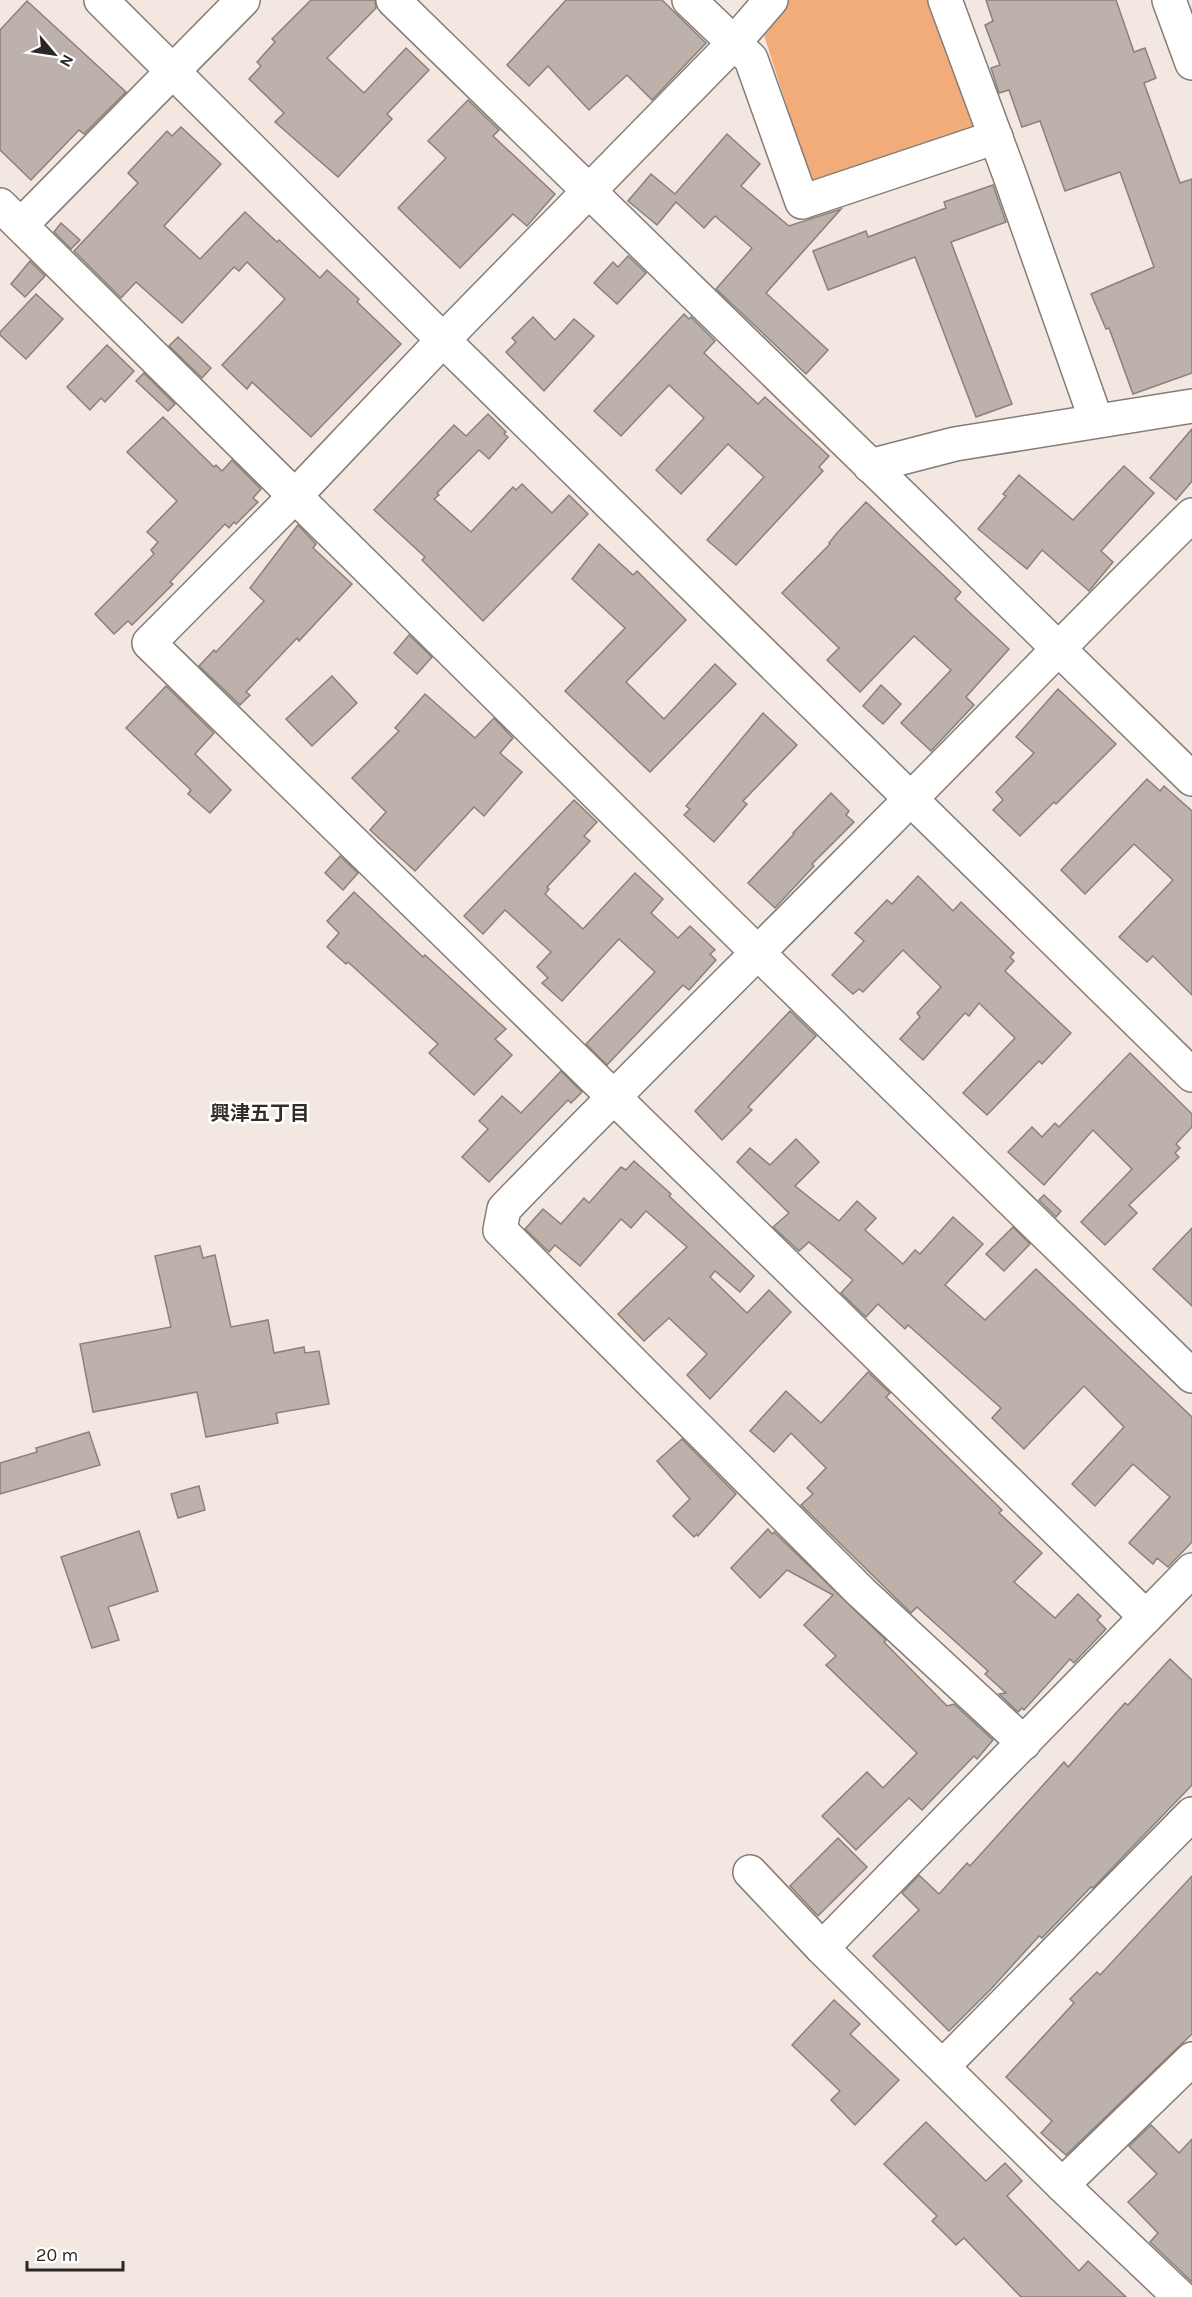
<svg xmlns="http://www.w3.org/2000/svg" width="1192" height="2297" viewBox="0 0 1192 2297" font-family="Karla,'Noto Sans JP',sans-serif">
	<style>
		.green { fill: #f1ac7a }
		.building { fill: #bcb2ab; stroke: #8a817a; stroke-width: 1.5 }
		.lines { fill: none; stroke-linecap: round; stroke-linejoin: round }
		.street-casing { stroke: #857c75; stroke-width: 36 }
		.street { stroke: #fff; stroke-width: 33 }
		.labels { text-anchor: middle; stroke-width: 5; stroke-linejoin: round; paint-order: stroke }
		.neighbourhood-label { font-size: 20px; font-weight: bold; fill: #342c27; stroke: #fff }
	</style>
	<rect width="100%" height="100%" fill="#f3e8e1"/>
	<path class="green" d="M 786,0 L 930,0 L 976,126 L 812,185 L 761,26 Z"/>
	<g class="building">
		<path d="M 311,0 L 375,0 L 376,8 L 327,58 L 364,93 L 406,48 L 429,70 L 387,114 L 392,119 L 338,177 L 275,122 L 284,113 L 249,79 L 261,66 L 257,62 L 275,42 L 272,39 Z"/>
		<path d="M 566,0 L 662,0 L 706,43 L 652,100 L 627,75 L 589,110 L 548,66 L 529,86 L 507,65 Z"/>
		<path d="M 986,0 L 1116,0 L 1134,52 L 1145,48 L 1156,78 L 1144,83 L 1180,183 L 1192,179 L 1192,373 L 1133,394 L 1109,328 L 1106,329 L 1091,294 L 1154,267 L 1120,172 L 1065,191 L 1040,121 L 1022,127 L 1009,90 L 999,93 L 991,68 L 1000,65 L 985,25 L 993,21 Z"/>
		<path d="M 27,1 L 126,92 L 84,134 L 79,130 L 31,180 L 0,150 L 0,30 Z"/>
		<path d="M 468,100 L 499,130 L 493,136 L 555,194 L 527,226 L 513,214 L 460,268 L 398,208 L 446,158 L 428,141 Z"/>
		<path d="M 181,127 L 221,164 L 164,226 L 200,259 L 245,212 L 277,242 L 279,240 L 320,278 L 327,270 L 359,299 L 357,302 L 401,344 L 311,437 L 252,382 L 247,389 L 222,365 L 285,299 L 247,262 L 239,271 L 234,267 L 182,323 L 136,282 L 121,298 L 74,251 L 138,183 L 128,173 L 167,131 L 172,136 Z"/>
		<path d="M 727,134 L 760,164 L 741,186 L 789,226 L 841,209 L 766,293 L 828,350 L 806,374 L 716,289 L 752,248 L 715,216 L 704,228 L 676,202 L 657,225 L 628,201 L 651,174 L 675,194 Z"/>
		<path d="M 993,185 L 1006,222 L 951,242 L 1012,404 L 976,417 L 915,257 L 828,290 L 813,251 L 866,231 L 868,237 L 946,208 L 944,202 Z"/>
		<path d="M 61,223 L 80,240 L 71,249 L 54,232 Z"/>
		<path d="M 628,256 L 646,273 L 617,304 L 594,283 L 613,262 L 618,267 Z"/>
		<path d="M 30,261 L 45,276 L 25,297 L 11,284 Z"/>
		<path d="M 36,294 L 63,319 L 26,359 L 0,335 L 0,332 Z"/>
		<path d="M 684,314 L 689,319 L 691,317 L 715,341 L 704,353 L 758,404 L 765,397 L 829,456 L 819,467 L 823,471 L 736,565 L 707,540 L 764,477 L 728,444 L 681,494 L 656,470 L 704,418 L 669,385 L 621,436 L 594,411 Z"/>
		<path d="M 533,317 L 555,340 L 574,319 L 594,336 L 544,391 L 506,352 L 516,342 L 512,338 Z"/>
		<path d="M 178,337 L 211,368 L 202,378 L 169,346 Z"/>
		<path d="M 107,345 L 134,371 L 105,402 L 101,398 L 90,410 L 67,387 Z"/>
		<path d="M 144,373 L 175,404 L 168,411 L 136,381 Z"/>
		<path d="M 488,414 L 506,432 L 504,434 L 508,437 L 489,459 L 479,450 L 437,493 L 439,495 L 434,499 L 471,532 L 513,487 L 516,490 L 522,484 L 552,513 L 569,495 L 588,514 L 483,621 L 422,560 L 425,557 L 374,510 L 454,425 L 466,436 Z"/>
		<path d="M 163,417 L 214,467 L 216,465 L 222,471 L 232,460 L 261,489 L 253,498 L 258,502 L 236,524 L 234,522 L 229,528 L 225,524 L 170,582 L 173,584 L 132,625 L 128,621 L 114,634 L 95,614 L 154,554 L 151,550 L 158,542 L 147,532 L 177,501 L 127,452 Z"/>
		<path d="M 1192,429 L 1192,481 L 1176,500 L 1150,478 Z"/>
		<path d="M 1124,466 L 1154,493 L 1101,551 L 1113,562 L 1089,591 L 1042,550 L 1027,569 L 978,529 L 1006,496 L 1003,494 L 1019,475 L 1073,520 Z"/>
		<path d="M 866,502 L 961,592 L 955,599 L 1009,649 L 966,697 L 974,705 L 931,751 L 901,723 L 951,670 L 914,636 L 860,692 L 827,660 L 839,648 L 782,593 L 830,544 L 829,543 L 837,533 Z"/>
		<path d="M 298,525 L 316,544 L 313,548 L 352,584 L 299,641 L 297,638 L 246,692 L 250,695 L 240,705 L 199,666 L 214,650 L 216,652 L 264,601 L 250,588 Z"/>
		<path d="M 599,544 L 633,575 L 637,571 L 686,620 L 626,682 L 664,719 L 715,664 L 736,684 L 650,772 L 565,691 L 625,628 L 572,579 Z"/>
		<path d="M 409,635 L 432,657 L 417,674 L 394,653 Z"/>
		<path d="M 332,676 L 357,703 L 312,746 L 286,719 Z"/>
		<path d="M 881,685 L 901,704 L 883,724 L 863,706 Z"/>
		<path d="M 166,686 L 214,733 L 195,754 L 231,790 L 210,813 L 188,794 L 191,790 L 126,728 Z"/>
		<path d="M 1058,689 L 1116,744 L 1056,804 L 1054,802 L 1020,836 L 993,810 L 1003,800 L 996,792 L 1034,753 L 1016,737 Z"/>
		<path d="M 425,694 L 475,738 L 494,718 L 513,738 L 500,753 L 522,772 L 484,816 L 474,807 L 415,871 L 370,830 L 386,812 L 352,778 L 399,731 L 395,728 Z"/>
		<path d="M 763,713 L 797,745 L 743,801 L 747,804 L 714,842 L 684,815 L 690,809 L 686,806 Z"/>
		<path d="M 1147,779 L 1160,791 L 1164,786 L 1192,811 L 1192,995 L 1153,956 L 1147,962 L 1119,937 L 1173,880 L 1134,844 L 1085,894 L 1061,870 Z"/>
		<path d="M 831,793 L 849,811 L 846,815 L 854,822 L 812,864 L 814,866 L 775,908 L 748,883 L 794,834 L 793,833 Z"/>
		<path d="M 574,800 L 597,822 L 584,836 L 590,841 L 547,887 L 549,889 L 545,894 L 583,929 L 635,873 L 663,899 L 651,913 L 678,938 L 690,926 L 715,950 L 710,954 L 716,960 L 689,990 L 683,985 L 607,1065 L 586,1044 L 655,972 L 619,939 L 562,1001 L 542,983 L 548,978 L 537,967 L 551,952 L 505,910 L 483,934 L 464,916 Z"/>
		<path d="M 340,856 L 358,873 L 343,890 L 325,873 Z"/>
		<path d="M 918,876 L 953,911 L 961,902 L 1014,953 L 1010,957 L 1014,961 L 1005,971 L 1071,1033 L 1042,1064 L 1039,1061 L 987,1115 L 963,1093 L 1015,1038 L 979,1003 L 969,1016 L 965,1013 L 923,1060 L 900,1039 L 920,1017 L 917,1013 L 941,987 L 903,950 L 863,992 L 859,989 L 853,994 L 832,975 L 864,941 L 855,933 L 887,900 L 892,904 Z"/>
		<path d="M 354,892 L 423,957 L 425,955 L 506,1029 L 495,1039 L 512,1055 L 474,1095 L 429,1053 L 438,1044 L 348,962 L 346,964 L 327,947 L 339,933 L 327,921 Z"/>
		<path d="M 790,1011 L 816,1036 L 748,1107 L 752,1110 L 722,1140 L 695,1111 Z"/>
		<path d="M 1130,1053 L 1192,1114 L 1192,1127 L 1176,1144 L 1180,1148 L 1175,1153 L 1179,1157 L 1129,1205 L 1137,1213 L 1105,1245 L 1081,1222 L 1132,1169 L 1093,1130 L 1044,1185 L 1008,1152 L 1032,1127 L 1042,1137 L 1055,1123 L 1059,1127 Z"/>
		<path d="M 561,1071 L 582,1092 L 571,1103 L 568,1100 L 489,1182 L 462,1157 L 488,1129 L 479,1121 L 502,1096 L 521,1113 Z"/>
		<path d="M 796,1139 L 819,1162 L 795,1186 L 839,1221 L 857,1201 L 876,1218 L 865,1230 L 903,1264 L 915,1250 L 920,1254 L 953,1217 L 983,1244 L 945,1285 L 985,1320 L 1036,1269 L 1192,1417 L 1192,1542 L 1168,1567 L 1157,1558 L 1153,1564 L 1129,1543 L 1170,1497 L 1133,1464 L 1095,1506 L 1072,1484 L 1124,1427 L 1084,1386 L 1024,1449 L 992,1418 L 1001,1408 L 908,1325 L 905,1329 L 878,1304 L 866,1317 L 841,1293 L 853,1280 L 809,1242 L 799,1251 L 773,1227 L 789,1213 L 737,1162 L 750,1148 L 770,1165 Z"/>
		<path d="M 634,1161 L 671,1194 L 669,1196 L 754,1276 L 740,1292 L 715,1271 L 710,1277 L 747,1313 L 769,1290 L 791,1312 L 710,1399 L 687,1375 L 707,1354 L 669,1318 L 644,1341 L 618,1314 L 687,1247 L 646,1211 L 631,1228 L 621,1219 L 580,1266 L 555,1245 L 549,1252 L 525,1229 L 543,1209 L 561,1224 L 584,1198 L 589,1203 L 621,1167 L 626,1170 Z"/>
		<path d="M 1044,1195 L 1061,1211 L 1056,1217 L 1039,1200 Z"/>
		<path d="M 1013,1227 L 1030,1244 L 1004,1271 L 986,1254 Z"/>
		<path d="M 1192,1228 L 1192,1306 L 1153,1269 Z"/>
		<path d="M 200,1246 L 203,1258 L 215,1255 L 231,1327 L 268,1320 L 274,1353 L 304,1347 L 305,1353 L 319,1351 L 329,1404 L 276,1413 L 278,1423 L 206,1437 L 197,1392 L 93,1412 L 80,1344 L 171,1327 L 155,1256 Z"/>
		<path d="M 868,1372 L 890,1393 L 886,1397 L 1002,1510 L 999,1513 L 1042,1553 L 1014,1582 L 1055,1618 L 1078,1594 L 1101,1616 L 1097,1620 L 1106,1629 L 1074,1663 L 1070,1659 L 1024,1710 L 1022,1708 L 1018,1712 L 999,1694 L 1006,1693 L 985,1674 L 988,1671 L 917,1607 L 911,1613 L 801,1505 L 813,1494 L 807,1488 L 826,1468 L 791,1433 L 774,1452 L 750,1431 L 786,1391 L 821,1423 Z"/>
		<path d="M 89,1432 L 100,1465 L 0,1494 L 0,1463 L 37,1452 L 36,1448 Z"/>
		<path d="M 682,1439 L 736,1494 L 698,1536 L 697,1534 L 694,1537 L 673,1516 L 690,1499 L 657,1461 Z"/>
		<path d="M 199,1486 L 205,1510 L 178,1518 L 171,1494 Z"/>
		<path d="M 768,1529 L 772,1534 L 774,1532 L 886,1640 L 884,1642 L 947,1706 L 954,1704 L 993,1740 L 977,1759 L 974,1756 L 922,1810 L 909,1798 L 856,1850 L 822,1816 L 867,1772 L 883,1788 L 917,1753 L 826,1665 L 836,1656 L 804,1625 L 833,1595 L 787,1570 L 760,1598 L 731,1568 Z"/>
		<path d="M 139,1531 L 158,1591 L 108,1607 L 119,1640 L 92,1648 L 61,1557 Z"/>
		<path d="M 1170,1659 L 1192,1680 L 1192,1785 L 1093,1888 L 1091,1887 L 1042,1938 L 1039,1936 L 992,1988 L 949,2031 L 873,1956 L 919,1910 L 902,1893 L 919,1875 L 939,1894 L 967,1863 L 970,1866 L 1064,1762 L 1068,1767 L 1125,1703 L 1128,1705 Z"/>
		<path d="M 838,1838 L 867,1867 L 818,1916 L 790,1886 Z"/>
		<path d="M 1192,1876 L 1192,2034 L 1066,2155 L 1041,2133 L 1052,2121 L 1006,2077 L 1074,2003 L 1070,1999 L 1097,1972 L 1100,1975 Z"/>
		<path d="M 834,2000 L 860,2024 L 850,2034 L 899,2080 L 855,2125 L 831,2100 L 840,2091 L 792,2045 Z"/>
		<path d="M 926,2122 L 986,2181 L 1005,2163 L 1022,2181 L 1007,2196 L 1079,2271 L 1088,2261 L 1126,2297 L 1021,2297 L 964,2238 L 956,2245 L 932,2221 L 937,2216 L 884,2164 Z"/>
		<path d="M 1151,2125 L 1179,2153 L 1192,2139 L 1192,2282 L 1150,2242 L 1158,2233 L 1128,2202 L 1157,2174 L 1129,2146 Z"/>
	</g>
	<g class="lines">
		<defs>
			<g id="street">
				<path d="M 101,0 L 443,340 L 1192,1075"/>
				<path d="M 393,0 L 1192,779"/>
				<path d="M 689,0 L 751,59 L 802,202 L 996,137"/>
				<path d="M 771,0 L 733,44 L 443,340 L 295,496 L 149,643 L 1146,1617"/>
				<path d="M 945,0 L 1010,176 L 1096,420"/>
				<path d="M 1169,0 L 1192,63"/>
				<path d="M 0,205 L 758,953 L 1192,1376"/>
				<path d="M 21,225 L 243,0"/>
				<path d="M 870,466 L 955,444 L 1192,406"/>
				<path d="M 1024,1743 L 861,1592 L 500,1230 L 504,1209 C 616,1093 732,979 846,864 C 962,748 1075,630 1192,515"/>
				<path d="M 750,1872 L 822,1948 L 1062,2185 L 1180,2297"/>
				<path d="M 822,1948 L 1192,1570"/>
				<path d="M 943,2066 L 1192,1814"/>
				<path d="M 1062,2185 L 1192,2059"/>
			</g>
		</defs>
		<use href="#street" class="street-casing"/>
		<use href="#street" class="street"/>
	</g>
	<g class="labels">
		<g class="neighbourhood-label">
			<text x="260" y="1120">興津五丁目</text>
		</g>
	</g>
	<g transform="translate(54 54) rotate(119)" stroke="#ffffff" stroke-width="4.5" paint-order="stroke">
	<path d="M0-4.5L10 22L0 15L-10 22Z" fill="#2a2623"/>
	<text y="-9" font-size="16" font-weight="bold" text-anchor="middle" fill="#2a2623">N</text>
	</g>
	<path d="M27 2261v9h96v-9" fill="none" stroke="#2a2623" stroke-width="3"/>
	<text x="36" y="2261" font-size="18" fill="#2a2623" stroke="#ffffff" stroke-width="4.5" paint-order="stroke">20 m</text>
</svg>
